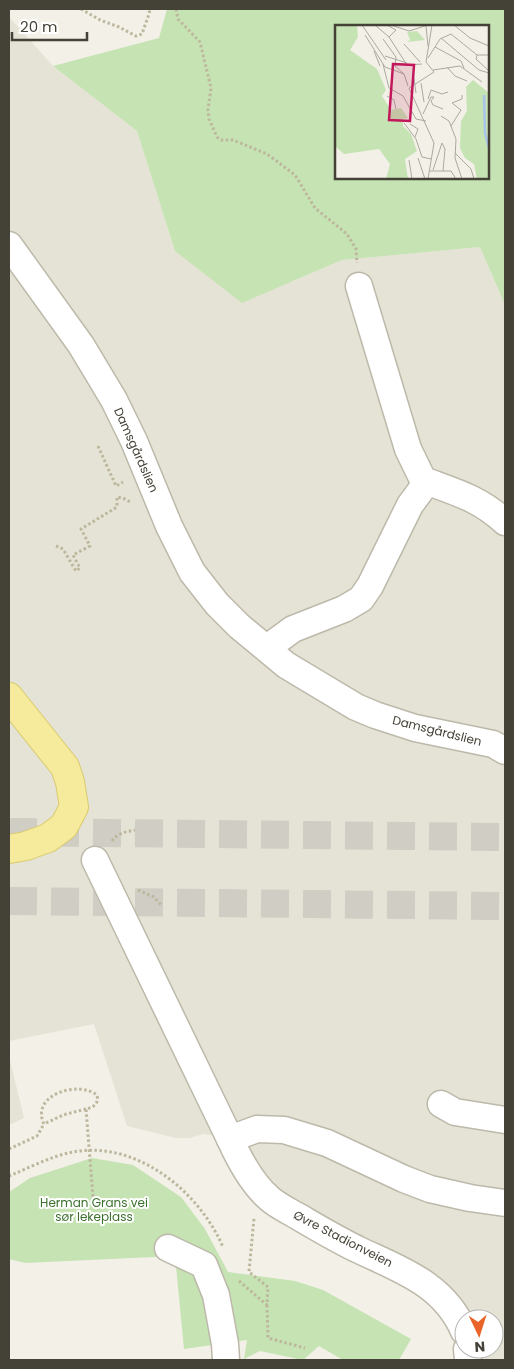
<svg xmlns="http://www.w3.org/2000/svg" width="514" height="1369" viewBox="0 0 514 1369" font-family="Poppins,sans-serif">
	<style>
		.residential { fill: #e5e3d5; fill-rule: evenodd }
		.green { fill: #c6e3b3; fill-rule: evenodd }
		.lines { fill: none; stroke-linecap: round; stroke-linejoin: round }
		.highway-tunnel { stroke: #cfcdc4; stroke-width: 28; stroke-dasharray: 28 14; stroke-linecap: butt }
		.minor-casing { stroke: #bdb9aa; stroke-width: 29 }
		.major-casing { stroke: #d9ca6d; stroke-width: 30 }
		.path { stroke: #bdb79d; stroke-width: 3; stroke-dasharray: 2.5 2.5; stroke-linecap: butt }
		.minor { stroke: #fff; stroke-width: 26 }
		.major { stroke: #f6eb9c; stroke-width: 28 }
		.labels { text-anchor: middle; stroke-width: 4; stroke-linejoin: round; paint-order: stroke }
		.street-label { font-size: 12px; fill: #444136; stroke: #fff }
		.park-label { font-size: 12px; fill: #3d712f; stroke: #fff }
		.inset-river { fill: none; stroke: #a8c4ea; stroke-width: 2.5 }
		.inset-road { fill: none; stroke: #acaaa0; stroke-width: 1 }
		.view { fill: #c2185b; fill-opacity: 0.15; stroke: #c2185b; stroke-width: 2.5 }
		.inset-edge { fill: none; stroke: #444136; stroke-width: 2.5 }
	</style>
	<rect width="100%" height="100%" fill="#f2f0e7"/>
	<g class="residential">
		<path d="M 9,17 L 53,66 L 137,131 L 175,251 L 289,283 L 342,260 L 480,247 L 505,305 L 505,1360 L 454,1360 L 456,1307 L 276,1201 L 235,1138 L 203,1134 L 190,1138 L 176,1138 L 127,1126 L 94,1024 L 9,1041 ZM 464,1319 L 494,1319 L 494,1349 L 464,1349 Z"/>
		<path d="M 9,1056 L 24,1118 L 9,1125 Z"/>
	</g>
	<g class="green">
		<path d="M 167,9 L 505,9 L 505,305 L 480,247 L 342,260 L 242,303 L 175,251 L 137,131 L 53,66 L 159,38 ZM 336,26 L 488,26 L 488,178 L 336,178 Z"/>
		<path d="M 92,1158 L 133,1165 L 181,1197 L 205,1229 L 228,1272 L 295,1281 L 323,1290 L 411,1339 L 399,1360 L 343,1360 L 319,1346 L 303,1360 L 260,1351 L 244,1359 L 247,1340 L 184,1349 L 175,1256 L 25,1263 L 9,1259 L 9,1192 L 30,1178 Z"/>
	</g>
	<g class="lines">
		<g class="highway-tunnel">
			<path d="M 9,832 L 505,837"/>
			<path d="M 9,901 L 505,906"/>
		</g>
		<defs>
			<g id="minor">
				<path d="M 9,245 L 81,345 L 114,400 L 134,441 L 169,526 L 192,572 L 217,604 L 239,626 L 286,665 L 356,707 L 375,715 L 415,728 L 493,744 L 505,751"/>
				<path d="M 359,286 L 408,449 L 423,480 C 455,492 479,498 505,522"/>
				<path d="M 267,648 L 293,629 L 344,609 L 361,599 L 370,586 L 410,505 L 427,482"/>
				<path d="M 95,860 L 230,1139 L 257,1129 L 284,1130 L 327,1143 L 404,1179 L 430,1189 L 470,1198 L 505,1203"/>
				<path d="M 441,1104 L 455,1112 L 505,1120"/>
				<path d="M 230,1139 C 239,1159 252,1184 270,1199 C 278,1206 289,1211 299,1217 C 318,1228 338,1240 359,1250 C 401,1270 444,1284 464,1331"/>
				<path d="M 168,1248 L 204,1265 L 216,1295 L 225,1344 L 226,1360"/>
				<path d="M 467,1349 L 468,1360"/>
			</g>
			<path id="major" d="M 9,697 L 65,767 L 70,782 L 74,807 L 64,826 L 48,838 L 26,846 L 9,849"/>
		</defs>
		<use href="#minor" class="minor-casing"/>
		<use href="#major" class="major-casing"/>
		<g class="path">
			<path d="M 81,9 L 100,20 L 119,27 L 136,36 L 142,34 L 149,14 L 150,9"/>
			<path d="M 176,9 L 178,19 L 200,42 L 211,88 L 208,110 L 209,119 L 217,137 L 221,140 L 233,140 L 267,154 L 295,175 L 315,208 L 347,234 L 356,249 L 357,263"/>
			<path d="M 98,446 L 116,486 L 123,482"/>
			<path d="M 56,546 L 63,549 L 76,571 L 80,568 L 73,555 L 90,546 L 81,529 L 117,507 L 117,497 L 123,498 L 132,503"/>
			<path d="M 112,841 C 117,833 126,832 135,830"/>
			<path d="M 138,890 L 154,897 L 162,906"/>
			<path d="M 86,1109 L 63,1115 L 44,1124 C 30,1095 78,1080 97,1095 C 99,1104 94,1107 86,1109 L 93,1197"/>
			<path d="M 9,1149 L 37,1136 L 44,1124"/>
			<path d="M 9,1176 C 29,1168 51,1156 73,1152 C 136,1140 199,1191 223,1247"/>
			<path d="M 239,1281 L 267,1305 L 268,1287 L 249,1272 L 254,1218"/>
			<path d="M 267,1305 L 268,1338 L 305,1348"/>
		</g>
		<use href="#minor" class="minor"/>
		<use href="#major" class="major"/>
	</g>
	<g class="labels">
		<g class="street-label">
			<text transform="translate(136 450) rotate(66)" y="4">Damsgårdslien</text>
			<text transform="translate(437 731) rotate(14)" y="4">Damsgårdslien</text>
			<text transform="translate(343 1239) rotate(27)" y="4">Øvre Stadionveien</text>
		</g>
		<g class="park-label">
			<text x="94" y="1207">Herman Grans vei<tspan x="94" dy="14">sør lekeplass</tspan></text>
		</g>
	</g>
	<g transform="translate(335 25)">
		<rect width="154" height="154" fill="#f2f0e7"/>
		<path d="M 0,0 L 22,0 L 23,12 L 15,25 L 42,44 L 51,65 L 47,71 L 56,85 L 66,83 L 73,93 L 68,94 L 68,101 L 76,109 L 82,126 L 70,134 L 73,154 L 51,154 L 55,139 L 44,124 L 9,129 L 0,121 ZM 82,6 L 90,15 L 72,17 L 75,15 L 72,7 ZM 138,55 L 154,68 L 153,154 L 142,154 L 139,139 L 130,133 L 125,123 L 126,96 L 132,86 L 131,62 Z" fill="#c6e3b3"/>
		<path class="inset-river" d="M 149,70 L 150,108 L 154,123"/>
		<path class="inset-road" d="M 27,0 L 51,35M 40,0 L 54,12M 52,0 L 61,5 L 54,12 L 72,40 L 87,39M 56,0 L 74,6 L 93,0M 119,0 L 135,13 L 154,21M 91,1 L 93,21M 30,10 L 50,42 L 69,49 L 73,61M 106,13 L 144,45 L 154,48M 48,14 L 61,32M 69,19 L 85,37M 100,22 L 126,36 L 129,43M 39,26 L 45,41M 142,30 L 141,34 L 154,46M 50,31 L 72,38M 61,32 L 60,41 L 69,49M 93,33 L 105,14 L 116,9 L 142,30 L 154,30M 48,39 L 54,63 L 68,71 L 81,94 L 91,96M 112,42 L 120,51 L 132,56M 98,45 L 125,41 L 147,57M 79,53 L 81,68M 86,58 L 89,77M 52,71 L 59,75 L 61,84M 93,74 L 96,65 L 107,69 L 113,67M 88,89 L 96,72 L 99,72 L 96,76 L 98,80 L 108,84M 106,91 L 114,96 L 121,114 L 120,133 L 127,154M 69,98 L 81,114 L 87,132 L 96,134M 75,99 L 83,104 L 80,112M 116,101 L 126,85 L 117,78 L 127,74 L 127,70M 120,128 L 136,144 L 139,154M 83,133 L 90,154M 74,135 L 77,154M 98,145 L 107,118 L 110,124 L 108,146M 95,146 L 116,146 L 121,154M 93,154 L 99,118 L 74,63 L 99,47 L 91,37 L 97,0"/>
		<path class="view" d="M 58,39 L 79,40 L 75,96 L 54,95 Z"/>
		<rect width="154" height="154" class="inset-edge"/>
	</g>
	<rect width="514" height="1369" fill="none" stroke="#444136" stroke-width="20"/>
	<g transform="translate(479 1334) rotate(176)"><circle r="24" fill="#ffffff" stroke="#b4b3af"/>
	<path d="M0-4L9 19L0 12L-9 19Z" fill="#e86428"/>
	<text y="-8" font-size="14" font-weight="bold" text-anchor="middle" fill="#444136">N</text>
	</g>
	<path d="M12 32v8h75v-8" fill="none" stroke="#444136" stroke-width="2.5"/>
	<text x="20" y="32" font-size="15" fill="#444136" stroke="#ffffff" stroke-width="4" paint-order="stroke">20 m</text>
</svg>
